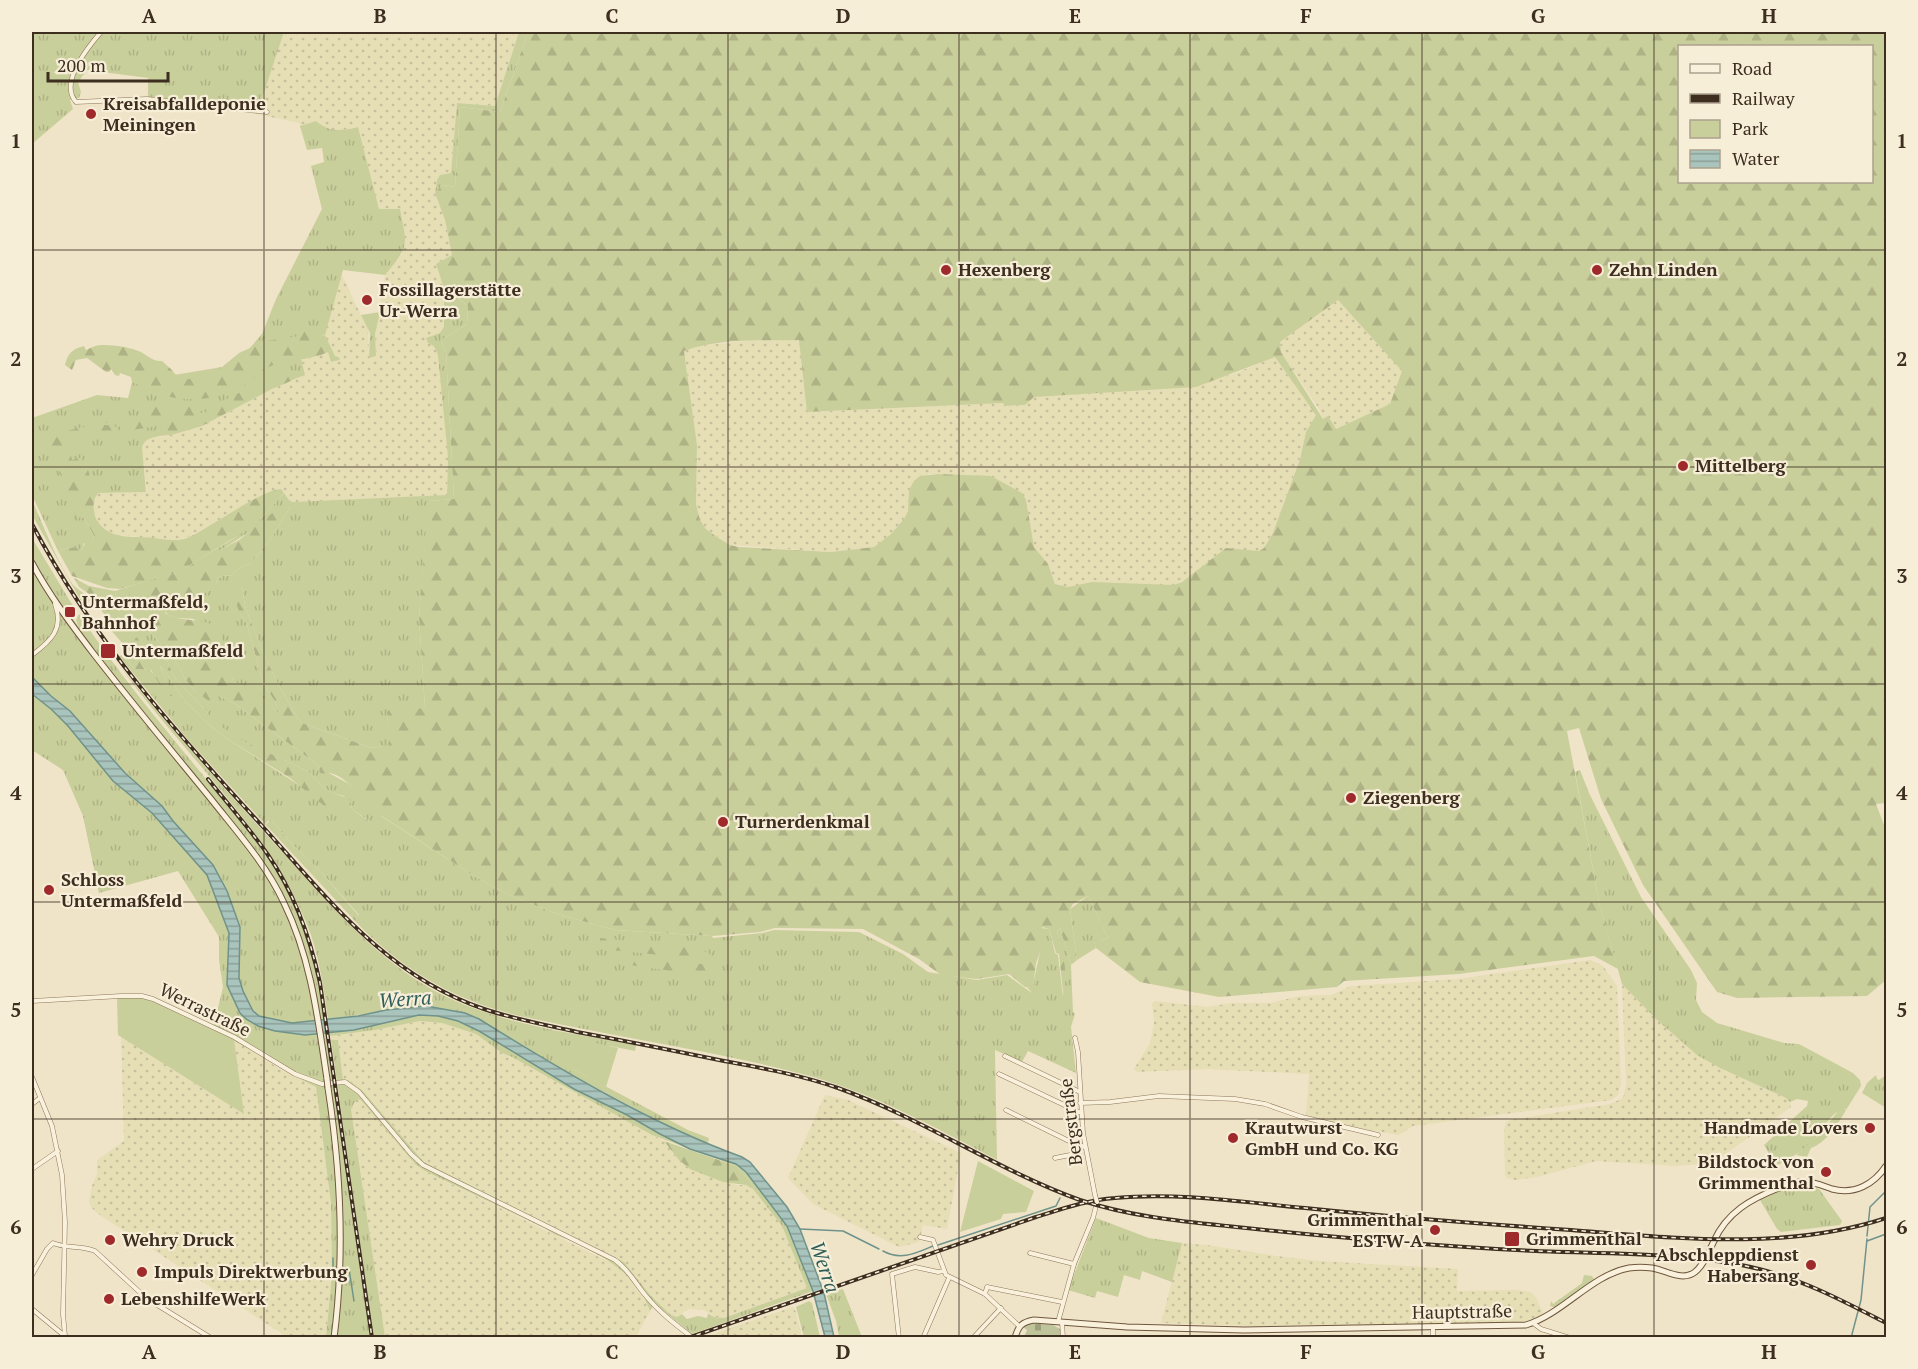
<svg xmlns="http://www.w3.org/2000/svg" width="1918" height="1369" viewBox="0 0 1918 1369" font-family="'PT Serif',serif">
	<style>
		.farmland { fill: url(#farmland-dots) }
		.grass { fill: url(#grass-tufts) }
		.forest { fill: url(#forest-firs); fill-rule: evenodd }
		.cemetery { fill: url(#cemetery-stones) }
		.green { fill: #c9cf9b }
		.water { fill: url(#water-rules); stroke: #6f938a; stroke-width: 1.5 }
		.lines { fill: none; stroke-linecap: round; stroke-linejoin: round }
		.stream { stroke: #6f938a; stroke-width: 1.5 }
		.minor-casing { stroke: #8d765c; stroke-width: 5 }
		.secondary-casing { stroke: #6f573f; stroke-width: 7 }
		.minor { stroke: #faf1dc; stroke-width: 4 }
		.secondary { stroke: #faf1dc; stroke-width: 5 }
		.rail-casing { stroke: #3d2e20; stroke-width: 4 }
		.rail { stroke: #f7eed8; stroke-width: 1.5; stroke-dasharray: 4.5; stroke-linecap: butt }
		.minor-bridge-casing { stroke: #8d765c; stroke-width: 5; stroke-linecap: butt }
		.secondary-bridge-casing { stroke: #6f573f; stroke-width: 7; stroke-linecap: butt }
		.minor-bridge { stroke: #faf1dc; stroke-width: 4 }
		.secondary-bridge { stroke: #faf1dc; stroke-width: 5 }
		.grid { fill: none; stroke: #3d2e20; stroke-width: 1.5; stroke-opacity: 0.55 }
		.poi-dot { fill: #9e2a2b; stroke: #f7eed8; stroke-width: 2 }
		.labels { text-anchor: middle; stroke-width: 4.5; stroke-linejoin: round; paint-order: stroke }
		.poi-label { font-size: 18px; font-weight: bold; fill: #3d2e20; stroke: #f7eed8; text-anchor: start }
		.street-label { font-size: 18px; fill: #3d2e20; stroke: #f7eed8 }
		.water-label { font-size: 20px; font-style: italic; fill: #2f5d5a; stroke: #f7eed8 }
		.neatline { fill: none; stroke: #3d2e20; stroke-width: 2 }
		.grid-label { font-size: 20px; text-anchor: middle; font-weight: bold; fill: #3d2e20 }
	</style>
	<defs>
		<pattern id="farmland-dots" width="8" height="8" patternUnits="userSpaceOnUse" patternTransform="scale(1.5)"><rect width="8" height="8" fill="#e6deb5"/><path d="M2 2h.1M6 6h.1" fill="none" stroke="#c6bf9b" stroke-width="1.8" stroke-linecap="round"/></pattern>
		<pattern id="grass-tufts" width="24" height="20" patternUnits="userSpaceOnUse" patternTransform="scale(1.5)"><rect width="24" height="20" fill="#c9cf9b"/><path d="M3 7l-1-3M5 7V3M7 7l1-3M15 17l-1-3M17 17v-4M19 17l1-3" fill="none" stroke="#aeb285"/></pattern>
		<pattern id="forest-firs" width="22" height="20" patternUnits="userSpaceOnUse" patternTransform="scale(1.5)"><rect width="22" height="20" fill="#c9cf9b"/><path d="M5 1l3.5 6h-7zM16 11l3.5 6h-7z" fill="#aeb285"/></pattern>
		<pattern id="cemetery-stones" width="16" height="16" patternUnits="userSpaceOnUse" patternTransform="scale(1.5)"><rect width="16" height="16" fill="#bfc49a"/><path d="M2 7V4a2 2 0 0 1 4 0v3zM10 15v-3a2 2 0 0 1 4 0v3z" fill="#9ca07d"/></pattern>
		<pattern id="water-rules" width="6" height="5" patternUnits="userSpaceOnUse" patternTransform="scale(1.5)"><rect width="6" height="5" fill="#a9c4bc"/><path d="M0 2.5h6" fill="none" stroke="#8ba098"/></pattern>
	</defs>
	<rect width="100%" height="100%" fill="#f0e4c8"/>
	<g class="farmland">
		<path d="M 284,32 L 519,32 L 495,106 L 457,103 L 451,173 L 440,175 L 437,180 L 435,193 L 445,220 L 452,255 L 436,264 L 444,288 L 444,327 L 440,333 L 426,338 L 436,350 L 438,356 L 448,458 L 447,496 L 293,502 L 289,500 L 281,489 L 276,489 L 186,538 L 175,540 L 116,535 L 107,531 L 99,523 L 95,516 L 93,505 L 95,496 L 98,493 L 147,492 L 141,447 L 143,442 L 147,438 L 166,436 L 202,426 L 272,389 L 305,375 L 301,358 L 328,352 L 331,361 L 338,358 L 335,356 L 323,332 L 333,255 L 357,307 L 368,328 L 369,357 L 376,356 L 375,334 L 385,275 L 402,254 L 399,209 L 379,210 L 358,127 L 338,131 L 325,128 L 316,121 L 300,126 L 299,123 L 257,114 Z"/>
		<path d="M 1338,300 L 1403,371 L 1390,404 L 1336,429 L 1323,419 L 1319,409 L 1281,352 L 1280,342 Z"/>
		<path d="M 800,340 L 808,412 L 1003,403 L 1005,406 L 1025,405 L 1034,397 L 1231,375 L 1275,357 L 1316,415 L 1306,432 L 1300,458 L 1273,533 L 1264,548 L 1259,551 L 1251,551 L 1173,585 L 1068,587 L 1055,584 L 1048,564 L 1034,547 L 1026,500 L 991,476 L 929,474 L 909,490 L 908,511 L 904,519 L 891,534 L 874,547 L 831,552 L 730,545 L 706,529 L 700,520 L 696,504 L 697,445 L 684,351 L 698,346 L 744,341 Z"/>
		<path d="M 1591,960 L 1603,966 L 1617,986 L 1621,1083 L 1618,1095 L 1611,1100 L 1413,1126 L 1399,1135 L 1358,1128 L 1306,1116 L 1309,1074 L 1207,1069 L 1137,1072 L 1134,1069 L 1150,1043 L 1154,1024 L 1152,1003 L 1156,1001 L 1207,1007 L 1232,1003 L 1270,1003 L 1300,996 L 1331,995 L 1351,986 L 1458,979 Z"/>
		<path d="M 1622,984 L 1656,1019 L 1720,1068 L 1786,1098 L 1790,1102 L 1791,1107 L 1724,1155 L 1700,1164 L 1676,1166 L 1596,1161 L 1537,1177 L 1516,1180 L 1507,1178 L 1505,1175 L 1504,1130 L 1506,1122 L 1510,1120 L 1610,1104 L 1621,1099 L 1624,1095 L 1626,1083 Z"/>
		<path d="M 420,1021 L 442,1023 L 476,1034 L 502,1053 L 512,1057 L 664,1141 L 679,1160 L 736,1185 L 746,1185 L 753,1189 L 782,1226 L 807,1288 L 724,1318 L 714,1317 L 704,1310 L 688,1309 L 677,1317 L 671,1315 L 652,1297 L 624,1262 L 424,1162 L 373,1102 L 343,1080 L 338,1040 L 331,1040 L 330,1036 L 375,1030 Z"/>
		<path d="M 121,1036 L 244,1114 L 234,1039 L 283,1071 L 316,1087 L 331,1203 L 332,1273 L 326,1337 L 287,1337 L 97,1213 L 91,1207 L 89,1202 L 92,1186 L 97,1174 L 97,1160 L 124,1141 Z"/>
		<path d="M 825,1095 L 848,1100 L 961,1153 L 947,1229 L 923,1225 L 919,1242 L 899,1247 L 813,1204 L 788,1178 Z"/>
		<path d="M 358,1099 L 361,1099 L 415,1163 L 425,1171 L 619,1267 L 626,1273 L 647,1303 L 650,1311 L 636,1337 L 385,1337 L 351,1109 L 355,1100 Z"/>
		<path d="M 1182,1243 L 1207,1245 L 1276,1256 L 1320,1261 L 1458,1269 L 1457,1291 L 1517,1290 L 1530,1292 L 1535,1296 L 1544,1315 L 1536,1319 L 1514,1323 L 1247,1326 L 1161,1323 Z"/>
		<path d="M 793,1307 L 796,1312 L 802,1337 L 711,1337 L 718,1332 Z"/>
	</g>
	<g class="grass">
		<path d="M 32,32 L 284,32 L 257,114 L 148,100 L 148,78 L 87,70 L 78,82 L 81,92 L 79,98 L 70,100 L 73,109 L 32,144 Z"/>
		<path d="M 519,32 L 528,32 L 500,112 L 460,107 L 455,187 L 442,185 L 435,193 L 437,180 L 440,175 L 451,173 L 457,103 L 495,106 Z"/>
		<path d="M 316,121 C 330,133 341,131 358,127 L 379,209 L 400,209 C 407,246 410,245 385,275 L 343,270 L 325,335 L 249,349 L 262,334 L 276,299 L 322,209 L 311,166 L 324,162 L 322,148 L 307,150 L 300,126 Z"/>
		<path d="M 444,288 L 468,306 L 467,324 L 441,340 L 446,352 L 454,499 L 429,501 L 419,617 L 425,708 L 387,712 L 391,745 L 371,748 L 300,722 L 279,686 L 262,650 L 245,606 L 242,586 L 240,614 L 247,624 L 263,683 L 276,703 L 279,714 C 265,700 251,689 233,681 L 226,657 L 194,619 C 184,618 170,620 164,610 C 178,603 214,595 218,579 L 223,576 L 232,575 L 241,567 L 250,564 L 270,540 L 290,507 L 289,505 C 247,534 204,564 155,581 L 141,621 L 178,665 L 185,679 L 196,692 L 219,696 L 235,704 L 318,765 L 319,770 L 329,773 L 349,784 L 355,792 L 369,798 L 383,810 L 381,816 L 474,876 L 507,894 L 557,914 L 615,930 L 712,936 L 713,938 L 762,933 L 774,930 L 859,932 L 903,954 L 928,972 L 977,980 L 1007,975 L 1032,993 L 1026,986 L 1033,987 C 1036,966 1043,948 1041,928 L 1049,929 L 1055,953 L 1058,955 L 1063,997 L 1064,965 L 1057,931 L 1060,928 L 1071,965 L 1073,1012 L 1075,1014 L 1071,1027 L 1076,1073 L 1028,1051 L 1022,1062 L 995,1050 L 997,1160 C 934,1127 872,1092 802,1074 C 731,1055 657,1044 584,1029 C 543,1021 500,1014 462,997 C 421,979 385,953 355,921 L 359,915 L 321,872 L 294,846 L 270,819 L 265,824 L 189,741 L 119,656 L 122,655 L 135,669 L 150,670 L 159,680 L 167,695 L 171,696 L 160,665 L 163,668 L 184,700 L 206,722 L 226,738 L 305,789 L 333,801 L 371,822 L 353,810 L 344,796 L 333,793 L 324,788 L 309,772 L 238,739 L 211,720 L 207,712 L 174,677 L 167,660 C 140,648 117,620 115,591 L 179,571 L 230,541 L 261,518 L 284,493 L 289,500 L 293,502 L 447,495 L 448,458 L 438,356 C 436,349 435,346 428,343 L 426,338 L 440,333 L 444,327 Z"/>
		<path d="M 380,312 L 375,334 L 376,356 L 369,358 L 370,333 L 361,315 Z"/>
		<path d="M 301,358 L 305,375 L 208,413 L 196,414 L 154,406 L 175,434 C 163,437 145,434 142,448 L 146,492 L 98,493 C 92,499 93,508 95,516 L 82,515 L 94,535 L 91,547 L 84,543 L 82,550 L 74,547 L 58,551 L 32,495 L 32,418 L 97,395 L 128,398 L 132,382 L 222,367 Z"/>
		<path d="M 32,500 C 44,527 55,557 71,582 C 76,590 87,593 90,601 L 84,606 L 32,515 Z"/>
		<path d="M 32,538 L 70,601 L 77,611 L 68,612 L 79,627 L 76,620 L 79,614 C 117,672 162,725 206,779 C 240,820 275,861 296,910 C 312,946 318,982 324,1020 L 316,1021 L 318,1034 L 325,1033 L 350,1190 L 361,1280 L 365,1279 L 331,1040 L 338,1040 L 343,1080 L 348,1080 L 362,1090 L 424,1162 L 624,1262 L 652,1297 L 671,1315 L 677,1317 L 682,1314 L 687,1319 L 698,1316 L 707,1318 L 708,1314 L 714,1317 L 724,1318 L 807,1288 L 782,1226 L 753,1189 L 754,1186 L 736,1166 L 652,1135 L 512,1057 L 502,1053 L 476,1034 L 442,1023 L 420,1021 L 375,1030 L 330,1036 L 330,1032 L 354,1030 L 419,1015 L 438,1016 L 458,1021 L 479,1031 L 574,1089 L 627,1115 L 660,1134 L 690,1149 L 736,1164 L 746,1172 L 787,1226 L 813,1291 L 692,1334 L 655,1304 L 650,1311 C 636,1272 605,1258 571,1241 C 562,1237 553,1235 546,1229 L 425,1171 L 415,1164 L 361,1100 C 355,1098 354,1104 351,1109 L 385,1337 L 326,1337 L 332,1273 L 331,1203 L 316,1087 C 280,1070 249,1047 213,1029 L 223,987 L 219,960 L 219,937 L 178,871 L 99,893 L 83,816 L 63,770 L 32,750 Z"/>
		<path d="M 122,669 C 174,732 228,793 284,854 C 333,907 380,965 447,997 C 506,1025 573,1033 636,1045 L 635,1051 L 610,1046 L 573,1069 L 688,1130 L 709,1138 L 708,1143 L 681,1133 L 570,1074 L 479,1019 C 428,996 381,1014 328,1019 C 324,991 320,962 311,935 C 274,834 184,755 122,669 Z"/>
		<path d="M 1580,770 L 1589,793 L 1641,897 L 1691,970 L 1697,983 L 1696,1000 L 1702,1012 L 1717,1023 L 1784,1043 L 1799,1044 L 1853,1073 L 1860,1080 L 1861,1086 L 1846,1110 L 1845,1108 C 1830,1112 1823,1131 1812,1142 C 1801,1152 1789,1159 1776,1166 L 1764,1145 L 1807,1106 L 1808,1101 L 1797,1099 L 1790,1102 L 1786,1098 L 1720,1068 L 1697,1055 L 1656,1019 L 1622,984 L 1600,907 L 1575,772 Z"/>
		<path d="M 1088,896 L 1108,938 L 1101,941 L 1094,940 L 1096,948 L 1077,960 L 1070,909 Z"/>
		<path d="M 1876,1075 L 1877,1079 L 1879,1080 L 1886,1075 L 1886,1108 L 1862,1093 L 1867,1083 Z"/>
		<path d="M 1793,1185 L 1808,1186 L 1819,1189 L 1842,1221 L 1840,1225 L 1781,1232 L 1777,1229 L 1760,1200 Z"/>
		<path d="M 1096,1218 L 1149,1238 L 1182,1243 L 1172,1282 L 1142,1271 L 1140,1280 L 1124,1275 L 1118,1297 L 1097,1291 L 1095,1298 L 1068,1290 Z"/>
		<path d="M 1584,1275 L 1592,1276 L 1594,1280 L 1556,1308 L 1550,1306 L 1551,1301 L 1553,1304 L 1582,1283 Z"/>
		<path d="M 843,1289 L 862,1337 L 839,1337 L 836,1321 L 826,1294 Z"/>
		<path d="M 809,1301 L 812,1303 L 820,1337 L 804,1337 L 796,1307 Z"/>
	</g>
	<g class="forest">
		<path d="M 528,32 L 1886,32 L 1886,803 L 1876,804 L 1886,830 L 1886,980 L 1867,996 L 1737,998 L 1717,992 L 1643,885 L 1601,799 L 1579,728 L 1567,731 L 1600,907 L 1618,969 L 1594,956 L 1459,974 L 1344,981 L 1337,987 L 1219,997 L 1140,982 L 1096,948 L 1094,940 L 1101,941 L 1108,938 L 1088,896 L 1073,904 L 1070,909 L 1077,960 L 1071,965 L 1060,928 L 1057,931 C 1061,949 1070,974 1063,992 L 1059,954 L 1056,953 L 1049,929 L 1042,927 L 1042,946 L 1036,963 L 1033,987 L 1025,987 L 1009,974 L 977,979 L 941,975 L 919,959 L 863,929 L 775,928 L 760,932 L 712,936 L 615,930 L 557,914 L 507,894 L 474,876 L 380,815 L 382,810 L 361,795 L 358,798 L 355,797 C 355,786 340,775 330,773 C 327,773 323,774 320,773 L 318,765 L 235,704 L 219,696 L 209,701 L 196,692 L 185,679 L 178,665 L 141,621 L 127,589 L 179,572 L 120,589 L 107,588 L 72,576 L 58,551 L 74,547 L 82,550 L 86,541 L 89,542 L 91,546 L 94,535 L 82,515 L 79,518 L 76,517 L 59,472 L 61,466 C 53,456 42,449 45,436 L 96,424 L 115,426 L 119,430 L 118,432 C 102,427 83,438 69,446 L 72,460 L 79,458 L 82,459 L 87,466 L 90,477 L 98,493 C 91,501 92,515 99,523 C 109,537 126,537 141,537 C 156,537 173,543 187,538 C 208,529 265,488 281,489 L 284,493 L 261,518 L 247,530 L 180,571 L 239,540 L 276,510 L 290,505 L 290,507 L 270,540 L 250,564 L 241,567 L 232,575 L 223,576 L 218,579 L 214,588 L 205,593 L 165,610 L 165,613 C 178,622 202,618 219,627 L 233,681 L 256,691 L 278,713 L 276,703 L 263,683 L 247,624 L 240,614 L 233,595 L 234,589 L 239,586 L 242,586 L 245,606 L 262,650 L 279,686 L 300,722 L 371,748 L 390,745 L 387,712 L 389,710 L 425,708 L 419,617 L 428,501 L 454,499 L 446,352 L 441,340 L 467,324 L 468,306 L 444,288 L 436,264 L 452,255 L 445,220 L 435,193 L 442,185 L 455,187 L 460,107 L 500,112 ZM 1872,46 L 1872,182 L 1680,182 L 1680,46 ZM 1338,300 L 1402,371 L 1390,404 L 1336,429 L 1328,416 L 1323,419 L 1281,352 L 1280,342 ZM 799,340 L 807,412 L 1003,403 L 1005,406 L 1025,405 L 1034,397 L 1196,387 L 1275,357 L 1316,415 L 1306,432 L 1300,459 L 1273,533 L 1264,548 L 1259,551 L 1226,548 L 1182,582 L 1173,585 L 1092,582 L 1068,587 L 1055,584 L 1048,564 L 1034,547 L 1026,500 L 1022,493 L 991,476 L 939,474 L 920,476 L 914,481 L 909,490 L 908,511 L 904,519 L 891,534 L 874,547 L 831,552 L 739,547 L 730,545 L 717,537 L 706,529 L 700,520 L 696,504 L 697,445 L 684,351 C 720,338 762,341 799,340 Z"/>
		<path d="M 310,328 L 320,332 L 323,336 L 325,335 L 335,356 L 340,358 L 339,360 L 331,362 L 328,352 C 309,361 285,359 266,368 C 257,372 254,381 245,385 C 214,401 187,404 153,392 C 146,389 139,385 132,382 L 131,377 L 120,373 L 119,376 L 115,375 L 111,369 L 109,372 L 106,372 L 87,358 L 76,360 L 72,370 L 65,365 C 68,353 72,349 84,346 L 86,350 C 89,349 92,347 95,346 C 105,343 131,347 141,352 C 148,356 154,362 162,361 L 172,370 L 175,374 L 186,379 L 203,378 L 222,367 L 239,353 L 265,341 L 300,336 L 304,330 Z"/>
		<path d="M 285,370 L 295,371 L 296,375 L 291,381 L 272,389 L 202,426 L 175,434 L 157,426 L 126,431 L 116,424 L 102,422 L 104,420 L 145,415 L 152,411 L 154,405 L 196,406 L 200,413 L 207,412 L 224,400 L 252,387 L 257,389 L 262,387 L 263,381 L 268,376 Z"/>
		<path d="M 74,578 L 89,586 L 115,591 C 118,620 140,648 167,660 L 174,677 L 207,712 L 212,720 L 239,739 L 309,772 L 324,788 L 333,793 L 348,798 L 351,802 L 350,806 L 353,810 L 371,823 L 369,825 L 333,802 L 328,809 L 290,778 L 226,738 L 206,722 L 184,700 L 163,668 L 160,666 L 172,696 L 167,696 L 151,670 L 135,669 L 125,658 L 130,652 L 109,628 L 107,618 L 95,602 L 92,596 L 79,587 Z"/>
		<path d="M 270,819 L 294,846 L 321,872 L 359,916 L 355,921 L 265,824 L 268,823 Z"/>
		<path d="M 600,938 L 678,946 L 706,952 L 711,955 L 710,960 L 600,949 Z"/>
		<path d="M 630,958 L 702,964 L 711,966 L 710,976 L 705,976 L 623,964 L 623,961 Z"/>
		<path d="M 1842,1106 L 1846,1110 C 1838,1124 1826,1143 1811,1148 L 1807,1157 L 1796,1155 L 1820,1134 Z"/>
		<path d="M 664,1141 L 736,1166 L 754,1186 L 753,1189 L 746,1185 L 723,1182 L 690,1169 L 679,1160 Z"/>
	</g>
	<path class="cemetery" d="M 1031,1323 L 1053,1325 L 1060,1329 L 1061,1337 L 1024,1337 L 1027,1330 L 1023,1327 Z"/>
	<g class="green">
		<path d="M 117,998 L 142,998 L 160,1003 L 234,1039 L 244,1114 L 118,1035 Z"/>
		<path d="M 581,1040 L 618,1048 L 606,1087 L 573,1069 Z"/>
		<path d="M 978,1161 L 1034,1191 L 1026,1212 L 1003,1214 L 1001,1219 L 960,1232 Z"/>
	</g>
	<path class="water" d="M 32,677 L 51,696 L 70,711 L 125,773 L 162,806 L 173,821 L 213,865 L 227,891 L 240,927 L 239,978 L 243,991 L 253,1011 L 259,1016 L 292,1023 L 358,1016 L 386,1010 L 426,1006 L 465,1013 L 479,1019 C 561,1070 651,1124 742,1157 L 750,1162 L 787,1207 L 800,1229 L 824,1293 L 834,1337 L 825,1337 L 813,1291 L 787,1226 L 746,1172 L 736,1164 L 690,1149 L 660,1134 L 627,1115 L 574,1089 L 479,1031 L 458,1021 L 438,1016 L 419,1015 L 354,1030 L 305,1035 L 275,1031 L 258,1026 L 246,1019 L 240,1013 L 227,985 L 229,933 L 207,875 L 152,813 L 113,781 L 68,726 L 51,709 L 32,694 Z"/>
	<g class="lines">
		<g class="stream">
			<path d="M 800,1229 L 843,1231 L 879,1249"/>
			<path d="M 1867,1236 L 1870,1207 L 1886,1191"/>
			<path d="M 1867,1241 L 1886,1234"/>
			<path d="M 938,1245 L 1056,1206 L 1060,1198"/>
			<path d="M 883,1251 C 901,1261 916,1253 933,1246"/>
			<path d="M 333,1258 L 333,1268"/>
			<path d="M 349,1269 L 354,1301"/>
			<path d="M 1851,1338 L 1861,1300 L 1867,1239"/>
		</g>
		<defs>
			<g id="minor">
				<path d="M 101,32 C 88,47 59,83 76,102 L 147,99 L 267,112"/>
				<path d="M 32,655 C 51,641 64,629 55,604"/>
				<path d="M 32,1001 L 121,996 L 142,996 L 153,999 L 234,1037 L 295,1074 L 322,1084 L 345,1082 L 359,1092 L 411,1154 L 423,1165 L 615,1260 C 629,1270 635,1283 646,1296 C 659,1312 676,1325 693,1338"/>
				<path d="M 1075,1038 L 1078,1052 L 1083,1133 L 1095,1195"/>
				<path d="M 1005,1056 L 1080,1092"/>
				<path d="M 999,1074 L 1081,1113"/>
				<path d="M 32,1077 L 52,1126 L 62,1175 L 65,1222 L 63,1314 L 65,1336"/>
				<path d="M 1080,1103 L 1110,1102 L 1159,1096 L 1235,1099 L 1265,1104 L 1302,1117 L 1378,1135"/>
				<path d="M 32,1104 L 40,1098"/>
				<path d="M 1006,1110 L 1075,1144 L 1085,1147"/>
				<path d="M 1055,1158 L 1075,1154 L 1080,1147"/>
				<path d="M 32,1169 L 58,1151"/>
				<path d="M 920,1237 L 933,1240 L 946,1275 L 985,1294 L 1019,1326"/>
				<path d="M 1030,1253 L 1074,1264"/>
				<path d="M 32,1275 L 47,1249 L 53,1243 C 67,1249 81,1245 95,1251 L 146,1298 L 211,1338"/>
				<path d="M 985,1294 L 987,1287 L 1062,1302"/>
				<path d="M 32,1309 L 66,1337"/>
				<path d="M 1058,1322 L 1074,1264 L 1093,1218 L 1097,1202"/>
				<path d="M 1062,1322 L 1063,1338"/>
				<path d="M 1533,1323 L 1541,1329 L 1570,1338"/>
				<path d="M 899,1338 L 892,1274 L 915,1267 L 938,1272 L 944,1271"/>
				<path d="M 923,1338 L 949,1278"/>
				<path d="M 973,1338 L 1001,1308"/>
				<path d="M 1433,1338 L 1433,1328"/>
			</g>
			<g id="secondary">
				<path d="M 32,563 C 49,595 71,624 93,653 C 131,702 171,750 211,799 C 237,832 266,864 284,903 C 311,958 318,1019 327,1079"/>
				<path d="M 328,1088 C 341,1172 345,1254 334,1338"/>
				<path d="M 1015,1338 C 1018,1326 1022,1322 1034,1320 L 1127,1327 L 1244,1330 L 1526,1325 C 1563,1314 1591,1275 1629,1268 C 1636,1267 1644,1267 1652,1268 C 1666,1270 1682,1282 1695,1272 C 1704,1265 1709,1251 1714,1241 C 1727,1212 1751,1199 1779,1188 C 1788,1184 1797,1181 1806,1182 C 1815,1182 1823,1186 1832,1189 C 1855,1195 1874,1184 1886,1166"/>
			</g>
		</defs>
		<use href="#minor" class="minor-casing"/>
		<use href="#secondary" class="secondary-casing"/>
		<use href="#minor" class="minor"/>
		<use href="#secondary" class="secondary"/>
		<defs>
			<g id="rail">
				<path d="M 32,524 C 95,643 174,730 264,828 C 330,901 387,976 484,1009 C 514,1019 546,1025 577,1032 C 626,1041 675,1051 724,1061 C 762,1068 801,1075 838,1088 C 922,1118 997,1170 1080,1200 C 1128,1216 1178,1221 1227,1226 C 1330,1237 1433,1246 1536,1251 C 1608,1254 1689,1252 1759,1269 C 1804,1280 1845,1302 1886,1323"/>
				<path d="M 208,779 C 228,804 250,829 268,855 C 295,894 310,937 320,983 L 372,1338"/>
				<path d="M 688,1338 L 1036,1217 C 1062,1209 1087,1200 1115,1198 C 1178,1192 1242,1202 1305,1208 C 1393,1217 1482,1224 1571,1230 C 1675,1238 1786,1251 1886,1218"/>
			</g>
		</defs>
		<use href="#rail" class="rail-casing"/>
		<use href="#rail" class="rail"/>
		<defs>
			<path id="minor-bridge" d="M 1095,1195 L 1097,1202"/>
			<path id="secondary-bridge" d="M 327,1079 L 328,1088"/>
		</defs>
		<use href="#minor-bridge" class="minor-bridge-casing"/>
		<use href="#secondary-bridge" class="secondary-bridge-casing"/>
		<use href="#minor-bridge" class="minor-bridge"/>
		<use href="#secondary-bridge" class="secondary-bridge"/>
	</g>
	<path class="grid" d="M 264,32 L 264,1338M 496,32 L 496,1338M 728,32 L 728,1338M 959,32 L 959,1338M 1190,32 L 1190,1338M 1422,32 L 1422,1338M 1654,32 L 1654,1338M 32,250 L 1886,250M 32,467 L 1886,467M 32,684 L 1886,684M 32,902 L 1886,902M 32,1119 L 1886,1119"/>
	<g class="poi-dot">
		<circle cx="91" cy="114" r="6"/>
		<circle cx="946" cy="270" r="6"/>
		<circle cx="1597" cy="270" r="6"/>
		<circle cx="367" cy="300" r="6"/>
		<circle cx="1683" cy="466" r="6"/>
		<rect x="64" y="606" width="12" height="12" rx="3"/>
		<rect x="100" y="643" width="16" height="16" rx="3"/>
		<circle cx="1351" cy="798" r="6"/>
		<circle cx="723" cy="822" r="6"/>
		<circle cx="49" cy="890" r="6"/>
		<circle cx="1870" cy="1128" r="6"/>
		<circle cx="1233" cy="1138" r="6"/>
		<circle cx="1826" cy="1172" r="6"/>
		<circle cx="1435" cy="1230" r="6"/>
		<rect x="1504" y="1231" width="16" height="16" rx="3"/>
		<circle cx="110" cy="1240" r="6"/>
		<circle cx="1811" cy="1265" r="6"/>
		<circle cx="142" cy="1272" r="6"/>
		<circle cx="109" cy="1299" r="6"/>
	</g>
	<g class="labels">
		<g class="poi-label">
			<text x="103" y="110">Kreisabfalldeponie<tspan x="103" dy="21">Meiningen</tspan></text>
			<text x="958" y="276">Hexenberg</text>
			<text x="1609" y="276">Zehn Linden</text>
			<text x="379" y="296">Fossillagerstätte<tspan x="379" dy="21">Ur-Werra</tspan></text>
			<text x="1695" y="472">Mittelberg</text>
			<text x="82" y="608">Untermaßfeld,<tspan x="82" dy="21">Bahnhof</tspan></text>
			<text x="122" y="657">Untermaßfeld</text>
			<text x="1363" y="804">Ziegenberg</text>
			<text x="735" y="828">Turnerdenkmal</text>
			<text x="61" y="886">Schloss<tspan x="61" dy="21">Untermaßfeld</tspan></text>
			<text x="1245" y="1134">Krautwurst<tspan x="1245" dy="21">GmbH und Co. KG</tspan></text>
			<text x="1858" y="1134" text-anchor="end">Handmade Lovers</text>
			<text x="1814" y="1168" text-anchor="end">Bildstock von<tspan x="1814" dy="21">Grimmenthal</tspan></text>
			<text x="1423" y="1226" text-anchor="end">Grimmenthal<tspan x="1423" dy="21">ESTW-A</tspan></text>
			<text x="1526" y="1245">Grimmenthal</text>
			<text x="122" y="1246">Wehry Druck</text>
			<text x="1799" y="1261" text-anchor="end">Abschleppdienst<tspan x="1799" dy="21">Habersang</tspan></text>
			<text x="154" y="1278">Impuls Direktwerbung</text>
			<text x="121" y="1305">LebenshilfeWerk</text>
		</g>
		<g class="street-label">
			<text transform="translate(205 1010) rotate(26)" y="6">Werrastraße</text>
			<text transform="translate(1071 1122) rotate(-97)" y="6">Bergstraße</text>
			<text transform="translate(1462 1312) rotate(-1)" y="6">Hauptstraße</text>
		</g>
		<g class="water-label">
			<text transform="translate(405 999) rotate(-4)" y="7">Werra</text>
			<text transform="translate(825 1267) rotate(71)" y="7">Werra</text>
		</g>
	</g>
	<rect width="1918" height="1369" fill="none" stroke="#f7eed8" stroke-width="66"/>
	<rect x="1678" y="45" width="195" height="138" fill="#f7eed8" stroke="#ada18e" stroke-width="1.5"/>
	<rect x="1690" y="64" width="30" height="9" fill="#faf1dc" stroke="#ada18e" stroke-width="1.5"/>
	<text x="1732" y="75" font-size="18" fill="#3d2e20">Road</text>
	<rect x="1690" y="94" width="30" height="9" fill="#3d2e20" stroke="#ada18e" stroke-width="1.5"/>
	<text x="1732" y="105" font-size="18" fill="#3d2e20">Railway</text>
	<rect x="1690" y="120" width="30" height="18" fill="#c9cf9b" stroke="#ada18e" stroke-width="1.5"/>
	<text x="1732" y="135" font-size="18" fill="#3d2e20">Park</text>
	<rect x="1690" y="150" width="30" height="18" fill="url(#water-rules)" stroke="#ada18e" stroke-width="1.5"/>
	<text x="1732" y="165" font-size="18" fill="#3d2e20">Water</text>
	<path d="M48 72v9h120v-9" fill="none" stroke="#3d2e20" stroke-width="3"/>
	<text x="57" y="72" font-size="18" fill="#3d2e20" stroke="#f7eed8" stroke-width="4.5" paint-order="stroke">200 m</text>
	<rect x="33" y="33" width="1852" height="1303" class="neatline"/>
	<g class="grid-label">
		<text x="149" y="23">A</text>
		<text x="380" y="23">B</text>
		<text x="612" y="23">C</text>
		<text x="843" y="23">D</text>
		<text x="1075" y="23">E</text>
		<text x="1306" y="23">F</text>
		<text x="1538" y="23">G</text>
		<text x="1769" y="23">H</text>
		<text x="16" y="148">1</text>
		<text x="1902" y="148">1</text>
		<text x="16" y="366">2</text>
		<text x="1902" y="366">2</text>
		<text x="16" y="583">3</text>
		<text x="1902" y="583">3</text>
		<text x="16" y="800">4</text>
		<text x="1902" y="800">4</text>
		<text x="16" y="1017">5</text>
		<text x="1902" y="1017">5</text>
		<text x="16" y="1234">6</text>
		<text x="1902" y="1234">6</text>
		<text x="149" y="1359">A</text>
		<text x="380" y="1359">B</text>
		<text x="612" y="1359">C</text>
		<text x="843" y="1359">D</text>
		<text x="1075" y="1359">E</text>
		<text x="1306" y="1359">F</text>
		<text x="1538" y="1359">G</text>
		<text x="1769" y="1359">H</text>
	</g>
</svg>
